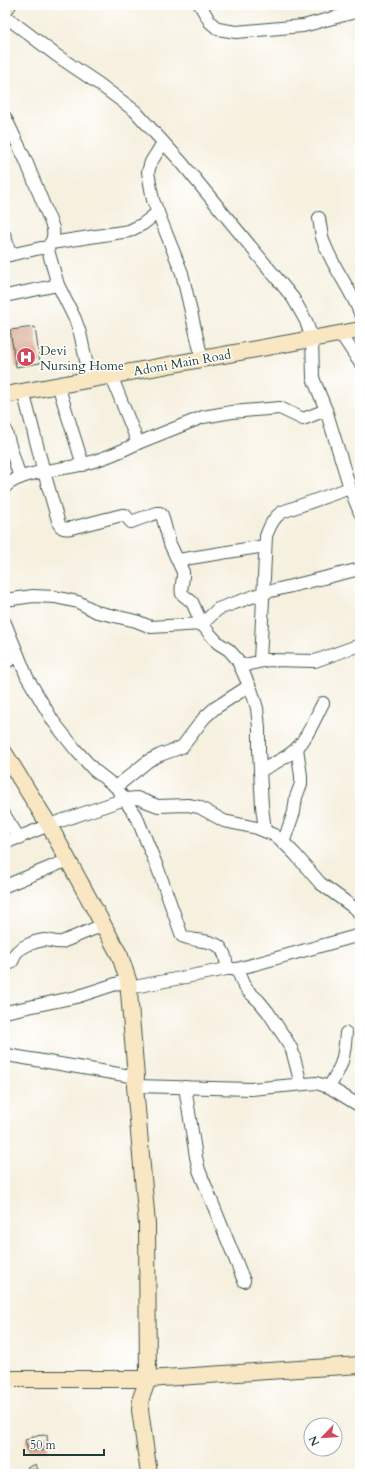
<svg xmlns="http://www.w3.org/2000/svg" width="365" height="1479" viewBox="0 0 365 1479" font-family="Cardo,serif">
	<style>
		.building { fill: #daac95 }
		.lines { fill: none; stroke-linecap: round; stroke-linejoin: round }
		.street-casing { stroke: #3f584e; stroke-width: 14 }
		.secondary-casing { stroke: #3f584e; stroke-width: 18 }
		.street { stroke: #fff; stroke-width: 12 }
		.secondary { stroke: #f9e7c3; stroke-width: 16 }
		.labels { text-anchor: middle; stroke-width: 3; stroke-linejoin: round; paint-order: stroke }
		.poi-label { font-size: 13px; fill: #1f3d34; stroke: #fff; text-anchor: start }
		.street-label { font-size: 13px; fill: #1f3d34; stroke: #fff }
	</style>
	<rect width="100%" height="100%" fill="#fff"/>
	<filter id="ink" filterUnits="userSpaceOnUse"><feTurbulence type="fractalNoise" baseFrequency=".025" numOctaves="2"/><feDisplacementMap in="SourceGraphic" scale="8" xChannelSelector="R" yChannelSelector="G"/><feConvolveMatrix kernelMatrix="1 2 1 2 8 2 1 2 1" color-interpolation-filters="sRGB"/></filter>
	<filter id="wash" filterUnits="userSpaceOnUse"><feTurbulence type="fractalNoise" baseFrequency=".012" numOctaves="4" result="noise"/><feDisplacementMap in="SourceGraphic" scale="16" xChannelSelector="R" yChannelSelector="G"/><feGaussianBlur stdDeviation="0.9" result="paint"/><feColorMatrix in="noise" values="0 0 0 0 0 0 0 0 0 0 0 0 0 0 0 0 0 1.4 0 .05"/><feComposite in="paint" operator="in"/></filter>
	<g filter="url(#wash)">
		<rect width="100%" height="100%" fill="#f6f0df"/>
		<g id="blocks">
			<g class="building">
				<path d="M 35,327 L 40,363 L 16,367 L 10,330 Z"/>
				<path d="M 47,1435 L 48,1450 L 28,1451 L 25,1440 L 32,1438 L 32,1436 Z"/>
				<path d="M 36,1464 L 39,1474 L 30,1474 L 27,1468 Z"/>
			</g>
		</g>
	</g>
	<g filter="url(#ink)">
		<use href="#blocks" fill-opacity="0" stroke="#3f584e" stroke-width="1"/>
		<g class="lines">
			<defs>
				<g id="street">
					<path d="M 200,5 L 210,22 L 218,29 L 236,32 L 303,26 L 359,11"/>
					<path d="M 5,16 L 56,55 L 99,84 L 135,111 L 182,163 L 293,298 L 306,321 L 312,339 L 313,378 L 326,410 L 303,419 L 280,408 L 232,412 L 203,417 L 138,443"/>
					<path d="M 5,117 L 26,161 L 53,228 C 54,237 53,242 46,248"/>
					<path d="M 163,143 L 151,162 L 148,172 L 153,200 L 182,273 L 202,359"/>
					<path d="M 319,218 C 320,225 321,231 322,237 C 330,264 350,287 360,313"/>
					<path d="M 5,236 L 10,255"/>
					<path d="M 51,243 L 129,231 L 143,224 L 158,212"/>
					<path d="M 5,256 L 41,248 L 46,248 L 48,250 L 58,285 L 75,319 L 80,333 L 90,379"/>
					<path d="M 5,296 L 58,285"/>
					<path d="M 341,334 L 360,363"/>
					<path d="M 58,385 L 83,465"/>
					<path d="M 23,391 L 44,472 L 59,524 C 62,529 65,529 71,528 L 122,515 L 125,515 L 131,522 L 156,513 L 160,513 L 162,515 L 170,544 L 183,572 C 184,579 180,586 182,594 L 192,602 L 202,624 L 209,633 L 218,643 L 229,650 L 237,659 L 252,692 L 257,708 L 259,728 L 259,751 L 262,806 L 265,831"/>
					<path d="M 326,410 L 350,488 L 360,513"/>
					<path d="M 5,429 L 20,478"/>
					<path d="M 5,487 C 19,471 63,470 84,464 C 103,459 120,452 138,443 L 111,375"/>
					<path d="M 178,560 L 265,546"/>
					<path d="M 5,600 L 33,596 L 55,597 L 78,602 L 97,612 L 136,621 L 151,627 L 202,624 L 218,609 L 263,593 L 360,569"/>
					<path d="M 5,623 L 27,677 L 53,721 L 75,749 L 94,770 L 116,787 L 137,818 L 158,869 L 182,936 C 204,946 225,933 227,969"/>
					<path d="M 260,661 L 266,536 C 270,526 273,518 282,512 L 350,488"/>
					<path d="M 5,663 L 18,655"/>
					<path d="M 240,666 L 268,660 L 315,661 L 357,646 L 360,644"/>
					<path d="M 260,771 C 272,764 288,758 298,747 C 309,735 315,718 323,703"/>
					<path d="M 116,787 L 148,761 L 160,755 L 182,747 L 204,718 L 215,708 L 249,686"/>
					<path d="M 5,816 L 19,838"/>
					<path d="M 5,843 L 49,825 L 125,799 L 137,798 L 158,806 L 188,805 L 199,807 L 224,821 L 257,828 L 274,835 L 280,839 L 295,854 L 320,883 L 357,910 L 360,915"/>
					<path d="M 283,843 L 294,812 L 296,797 L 301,784 L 301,776 L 297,748"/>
					<path d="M 5,886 L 68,860"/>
					<path d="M 5,966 C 12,963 13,961 15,954 C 20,947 35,941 44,940 C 50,940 55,943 62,942 L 103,925"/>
					<path d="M 237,969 L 243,984 L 248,991 L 259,1001 L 268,1012 L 287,1041 L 292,1050 L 301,1084"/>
					<path d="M 129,988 L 227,969 L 237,969 L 360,935"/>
					<path d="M 5,1012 L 76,997 L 128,980"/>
					<path d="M 5,1051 L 7,1055 L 136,1077"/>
					<path d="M 135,1086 L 251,1089 L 316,1083 L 329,1087 L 360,1106"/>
					<path d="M 185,1087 L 196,1157 L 199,1170 L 244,1281"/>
					<path d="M 329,1087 C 343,1064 344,1059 346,1033"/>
				</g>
				<g id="secondary">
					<path d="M 5,8 L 8,5"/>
					<path d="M 5,395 L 360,330"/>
					<path d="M 5,754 L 49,825 L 120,956 L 128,980 L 136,1077 L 135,1086 L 147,1224 L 148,1379 L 141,1398 L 140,1410 L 149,1474"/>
					<path d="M 5,1379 L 148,1379 L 360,1365"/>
				</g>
			</defs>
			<use href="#street" class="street-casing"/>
			<use href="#secondary" class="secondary-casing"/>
			<use href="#street" class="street"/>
			<use href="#secondary" class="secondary"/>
		</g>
	</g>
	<defs>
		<symbol id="hospital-disc" viewBox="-11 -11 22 22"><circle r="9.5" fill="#d1495b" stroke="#fff"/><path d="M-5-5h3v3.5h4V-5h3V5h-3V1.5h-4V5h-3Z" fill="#fff"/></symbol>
	</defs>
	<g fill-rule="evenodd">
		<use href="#hospital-disc" x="15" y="346" width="22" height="22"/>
	</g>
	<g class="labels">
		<g class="poi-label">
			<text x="40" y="355">Devi<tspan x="40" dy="15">Nursing Home</tspan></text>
		</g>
		<g class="street-label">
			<text transform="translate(182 362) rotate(-10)" y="5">Adoni Main Road</text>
		</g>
	</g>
	<rect width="365" height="1479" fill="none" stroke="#fff" stroke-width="20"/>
	<g transform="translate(323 1437) rotate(245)"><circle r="19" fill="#ffffff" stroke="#a5b1ae"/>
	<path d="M0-3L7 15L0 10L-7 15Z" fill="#d1495b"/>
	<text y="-6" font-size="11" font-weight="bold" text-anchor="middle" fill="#1f3d34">N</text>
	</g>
	<path d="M24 1449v6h80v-6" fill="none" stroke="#1f3d34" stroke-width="2"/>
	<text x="30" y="1449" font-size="12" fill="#1f3d34" stroke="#ffffff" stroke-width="3" paint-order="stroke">50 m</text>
</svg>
